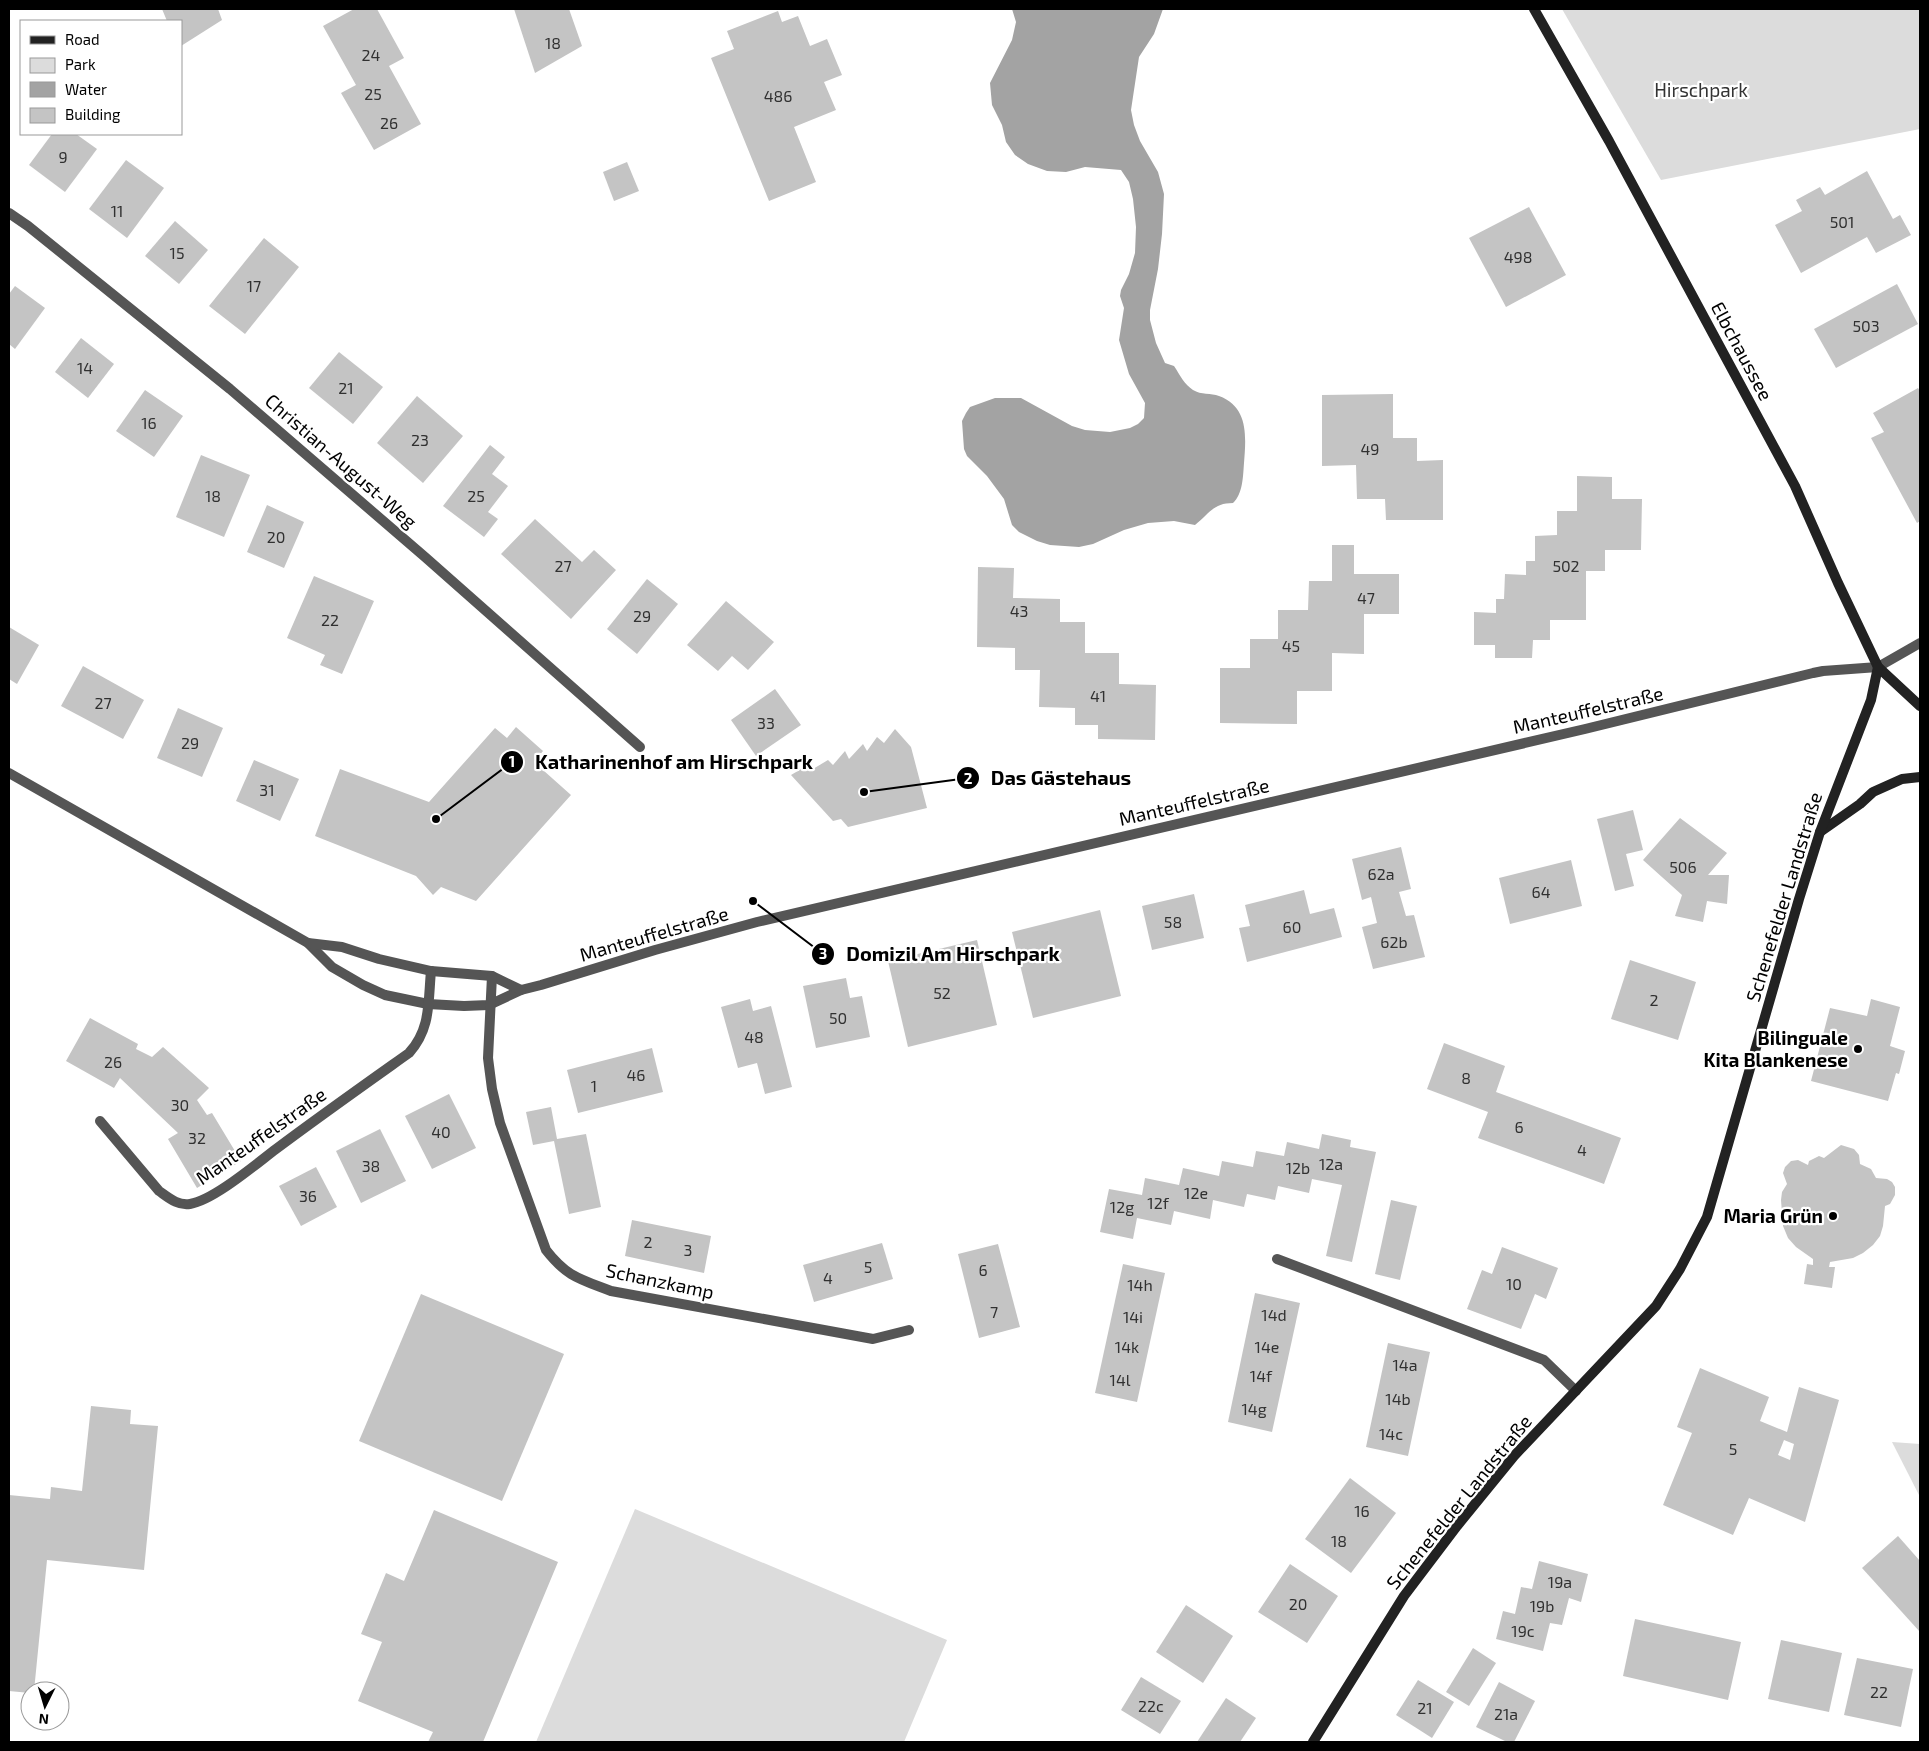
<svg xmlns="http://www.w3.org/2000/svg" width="1929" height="1751" viewBox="0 0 1929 1751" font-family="'Exo 2',sans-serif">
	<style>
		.green { fill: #dcdcdc }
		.water { fill: #a3a3a3 }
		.building { fill: #c4c4c4; fill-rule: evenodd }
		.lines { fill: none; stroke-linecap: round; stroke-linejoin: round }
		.street { stroke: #555; stroke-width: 10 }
		.secondary { stroke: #222; stroke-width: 10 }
		.poi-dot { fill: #000; stroke: #fff; stroke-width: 2 }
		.labels { text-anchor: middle; stroke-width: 4.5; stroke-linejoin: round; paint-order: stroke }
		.number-label { font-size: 16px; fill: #313131 }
		.park-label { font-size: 19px; fill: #333; stroke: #fff }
		.street-label { font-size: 19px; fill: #000; stroke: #fff }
		.poi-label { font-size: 19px; font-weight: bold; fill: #000; stroke: #fff; text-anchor: end }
		.leader { fill: none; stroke: #000; stroke-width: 2 }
		.callout-dot { fill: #000; stroke: #fff; stroke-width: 2 }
		.mark-label { font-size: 15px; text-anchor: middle; font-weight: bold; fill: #fff }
		.callout-label { font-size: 20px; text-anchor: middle; font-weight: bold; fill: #000; stroke: #fff; stroke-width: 4.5; stroke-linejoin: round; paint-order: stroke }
	</style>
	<rect width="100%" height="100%" fill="#fff"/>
	<g class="green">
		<path d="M 1562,9 L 1920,9 L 1920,129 L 1661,180 Z"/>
		<path d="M 1892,1442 L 1920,1444 L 1920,1497 Z"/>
		<path d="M 635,1509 L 947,1640 L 904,1742 L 536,1742 Z"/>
	</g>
	<path class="water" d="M 1012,9 L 1163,9 L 1154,34 L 1139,57 L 1131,110 L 1134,125 L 1140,141 L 1158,172 L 1164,194 L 1162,234 L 1158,269 L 1150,310 L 1150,320 L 1156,343 L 1165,363 L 1174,366 C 1180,375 1184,384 1193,390 C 1201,395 1211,393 1219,396 C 1249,407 1246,437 1244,463 C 1243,476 1243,494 1233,503 C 1213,503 1209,514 1195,525 L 1174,521 L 1148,523 L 1124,530 L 1093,544 L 1079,547 L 1050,545 L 1037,541 L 1019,532 L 1012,525 L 1004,499 L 987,476 L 967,456 L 964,449 L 962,421 L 966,413 L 970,407 L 995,398 L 1021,398 L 1072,426 L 1085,430 L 1110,432 L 1130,428 L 1138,424 L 1144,418 L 1145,403 L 1129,374 L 1119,340 L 1124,308 L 1120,296 L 1121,290 L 1129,274 L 1135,253 L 1136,227 L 1133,199 L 1129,182 L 1121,170 L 1085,167 L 1066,172 L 1047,171 L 1028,164 L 1015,155 L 1006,142 L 1002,125 L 992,105 L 990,83 L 1012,40 L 1016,22 Z"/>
	<g class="building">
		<path d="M 162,9 L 218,9 L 222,20 L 181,46 L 181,21 L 167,21 Z"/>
		<path d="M 354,9 L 377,9 L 404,58 L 389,66 L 421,124 L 374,150 L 341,93 L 356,85 L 323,26 Z"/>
		<path d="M 514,9 L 569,9 L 582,46 L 535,73 Z"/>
		<path d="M 778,11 L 782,22 L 798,16 L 810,46 L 827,39 L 842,75 L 824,82 L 836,110 L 794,127 L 816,182 L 769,201 L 711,58 L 734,49 L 727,31 Z"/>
		<path d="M 52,134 L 76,134 L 97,149 L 65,192 L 29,165 Z"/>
		<path d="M 126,160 L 164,188 L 127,238 L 89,209 Z"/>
		<path d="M 627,162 L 639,191 L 614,201 L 603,172 Z"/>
		<path d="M 1867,171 L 1893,219 L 1900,215 L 1911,235 L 1876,253 L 1867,237 L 1801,273 L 1775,225 L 1802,211 L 1796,200 L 1820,187 L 1825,195 Z"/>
		<path d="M 1529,207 L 1566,275 L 1506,307 L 1469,238 Z"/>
		<path d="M 175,221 L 208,250 L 179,284 L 145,256 Z"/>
		<path d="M 264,238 L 299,267 L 245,334 L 209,306 Z"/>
		<path d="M 1897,284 L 1918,324 L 1836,368 L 1814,329 Z"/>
		<path d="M 15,286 L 45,308 L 15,349 L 9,344 L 9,294 Z"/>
		<path d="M 81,338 L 114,364 L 88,398 L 55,372 Z"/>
		<path d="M 339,352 L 383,387 L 353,424 L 309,388 Z"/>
		<path d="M 1918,388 L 1920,391 L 1920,521 L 1917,523 L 1871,438 L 1884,432 L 1873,413 Z"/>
		<path d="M 145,390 L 183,416 L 154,457 L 116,431 Z"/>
		<path d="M 1393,394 L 1393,438 L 1417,438 L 1417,461 L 1443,460 L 1443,520 L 1386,520 L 1385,499 L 1357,499 L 1356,465 L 1322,466 L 1322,395 Z"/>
		<path d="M 417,396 L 463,436 L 423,483 L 377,443 Z"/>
		<path d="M 490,445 L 505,457 L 492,474 L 508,486 L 488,512 L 498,519 L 484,537 L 443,506 Z"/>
		<path d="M 201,455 L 250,475 L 224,537 L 176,517 Z"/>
		<path d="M 1577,476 L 1612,477 L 1612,499 L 1642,499 L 1641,550 L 1605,550 L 1605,571 L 1586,571 L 1586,620 L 1550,620 L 1550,640 L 1533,640 L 1532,658 L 1495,658 L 1495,645 L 1474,645 L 1474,612 L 1496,613 L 1496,599 L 1504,599 L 1505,574 L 1526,575 L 1526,561 L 1535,561 L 1535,536 L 1557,535 L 1557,511 L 1577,511 Z"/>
		<path d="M 267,505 L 304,522 L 284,568 L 247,552 Z"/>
		<path d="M 535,519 L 582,562 L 594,550 L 616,570 L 571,619 L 501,554 Z"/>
		<path d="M 1332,545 L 1354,545 L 1354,574 L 1399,574 L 1399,614 L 1364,614 L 1364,654 L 1332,653 L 1332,691 L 1297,691 L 1297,724 L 1220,723 L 1220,668 L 1250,668 L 1250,639 L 1278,639 L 1278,610 L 1308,610 L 1309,581 L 1332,581 Z"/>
		<path d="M 978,567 L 1014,568 L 1013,598 L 1060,599 L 1060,622 L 1085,622 L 1085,653 L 1119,653 L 1119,684 L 1156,685 L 1155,740 L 1098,739 L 1098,725 L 1075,725 L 1075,708 L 1039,707 L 1040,670 L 1015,670 L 1015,648 L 977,647 Z"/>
		<path d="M 314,576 L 374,601 L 342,674 L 320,665 L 325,655 L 287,638 Z"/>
		<path d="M 647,579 L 678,604 L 637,654 L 607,629 Z"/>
		<path d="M 726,601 L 774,642 L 748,670 L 732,656 L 718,671 L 687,645 Z"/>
		<path d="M 9,627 L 39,645 L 17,684 L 9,679 Z"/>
		<path d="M 83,666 L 144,700 L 123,739 L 61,706 Z"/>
		<path d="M 775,689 L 801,725 L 756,756 L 731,720 Z"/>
		<path d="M 178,708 L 223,728 L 202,777 L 157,758 Z"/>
		<path d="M 516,727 L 543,751 L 534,762 L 571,795 L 476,901 L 441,887 L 433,895 L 416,876 L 315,836 L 340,769 L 429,802 L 495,728 L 507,738 Z"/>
		<path d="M 895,729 L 911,747 L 927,808 L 848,827 L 841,819 L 833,821 L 791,775 L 808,765 L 813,769 L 828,760 L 833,765 L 845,751 L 849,759 L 863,744 L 867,751 L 877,737 L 884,743 Z"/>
		<path d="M 254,760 L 299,779 L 280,821 L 236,801 Z"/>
		<path d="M 1633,810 L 1643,850 L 1626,854 L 1634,886 L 1615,891 L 1597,819 Z"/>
		<path d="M 1680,818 L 1727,853 L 1708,875 L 1729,875 L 1727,904 L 1707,901 L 1703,922 L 1675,916 L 1682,895 L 1643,860 Z"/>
		<path d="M 1401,847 L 1411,889 L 1399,892 L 1406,916 L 1414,915 L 1425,957 L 1373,969 L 1362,927 L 1377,923 L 1371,897 L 1362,900 L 1352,859 Z"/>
		<path d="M 1571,860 L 1582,906 L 1510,924 L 1499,878 Z"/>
		<path d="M 1304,890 L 1310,914 L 1334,908 L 1342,937 L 1247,962 L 1239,928 L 1250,926 L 1245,905 Z"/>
		<path d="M 1194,894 L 1204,938 L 1152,950 L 1142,906 Z"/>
		<path d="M 1100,910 L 1121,996 L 1033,1018 L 1012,932 Z"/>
		<path d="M 977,940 L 997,1025 L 908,1047 L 888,961 Z"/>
		<path d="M 1630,960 L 1696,982 L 1678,1040 L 1611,1019 Z"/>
		<path d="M 846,978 L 850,998 L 862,996 L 870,1037 L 816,1048 L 803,986 Z"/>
		<path d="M 750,999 L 753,1011 L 771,1006 L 792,1087 L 765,1094 L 757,1063 L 738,1068 L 721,1007 Z"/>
		<path d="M 1871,999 L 1900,1007 L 1890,1046 L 1905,1051 L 1899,1074 L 1896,1073 L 1888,1101 L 1811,1081 L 1830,1008 L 1867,1016 Z"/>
		<path d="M 90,1018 L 138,1044 L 136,1049 L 152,1057 L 163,1047 L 209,1088 L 197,1100 L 207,1115 L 212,1113 L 241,1161 L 197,1188 L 168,1139 L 178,1133 L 120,1078 L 114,1088 L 66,1061 Z"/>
		<path d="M 1444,1043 L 1505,1066 L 1496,1092 L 1621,1138 L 1604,1184 L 1478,1138 L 1488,1112 L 1427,1089 Z"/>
		<path d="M 652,1048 L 663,1092 L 578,1113 L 567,1070 Z"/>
		<path d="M 449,1094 L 476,1148 L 432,1169 L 405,1116 Z"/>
		<path d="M 551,1107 L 557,1139 L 586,1134 L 601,1207 L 569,1214 L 554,1141 L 533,1145 L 526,1112 Z"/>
		<path d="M 380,1129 L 406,1181 L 361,1203 L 336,1151 Z"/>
		<path d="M 1322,1134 L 1351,1140 L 1350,1147 L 1376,1152 L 1352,1262 L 1326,1256 L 1342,1185 L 1312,1179 L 1309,1193 L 1278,1186 L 1275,1200 L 1247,1194 L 1244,1207 L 1213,1200 L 1210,1219 L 1174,1211 L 1171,1225 L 1137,1218 L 1133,1239 L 1100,1232 L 1109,1189 L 1142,1195 L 1145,1178 L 1179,1185 L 1183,1168 L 1219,1176 L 1222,1161 L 1253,1167 L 1256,1151 L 1284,1156 L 1287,1142 L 1319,1149 Z"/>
		<path d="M 1841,1145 L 1854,1149 L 1859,1155 L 1860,1164 L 1871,1169 L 1876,1178 L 1887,1179 L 1892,1182 L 1895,1187 L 1895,1195 L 1890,1204 L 1885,1206 L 1883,1226 L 1880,1236 L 1873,1245 L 1863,1253 L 1853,1258 L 1830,1262 L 1829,1267 L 1835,1267 L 1832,1288 L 1804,1284 L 1807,1264 L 1813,1265 L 1813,1259 L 1796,1247 L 1788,1238 L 1783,1226 L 1781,1200 L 1782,1192 L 1787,1184 L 1783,1173 L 1785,1167 L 1791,1161 L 1798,1160 L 1808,1165 L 1809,1161 L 1819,1156 L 1824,1158 Z"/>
		<path d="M 316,1167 L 337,1207 L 301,1226 L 279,1186 Z"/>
		<path d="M 1391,1200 L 1417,1206 L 1400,1280 L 1375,1274 Z"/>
		<path d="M 632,1220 L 711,1236 L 704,1273 L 625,1256 Z"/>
		<path d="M 882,1243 L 893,1279 L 814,1302 L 803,1265 Z"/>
		<path d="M 998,1244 L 1020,1327 L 979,1338 L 958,1254 Z"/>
		<path d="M 1502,1247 L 1558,1268 L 1546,1299 L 1535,1294 L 1521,1329 L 1467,1309 L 1482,1270 L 1492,1274 Z"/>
		<path d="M 1123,1264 L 1165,1273 L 1137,1402 L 1095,1393 Z"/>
		<path d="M 1255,1293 L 1300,1303 L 1272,1432 L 1228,1422 Z"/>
		<path d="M 421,1294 L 564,1354 L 502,1501 L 359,1441 Z"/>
		<path d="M 1388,1343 L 1430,1352 L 1408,1456 L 1366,1447 Z"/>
		<path d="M 1700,1368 L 1769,1397 L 1760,1421 L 1787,1432 L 1799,1387 L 1839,1400 L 1805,1522 L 1749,1498 L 1733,1535 L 1663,1505 L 1692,1433 L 1677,1427 ZM 1784,1440 L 1794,1444 L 1790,1460 L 1778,1455 Z"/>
		<path d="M 91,1406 L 131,1410 L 130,1424 L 158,1426 L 144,1570 L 47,1560 L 34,1691 L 30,1691 L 30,1693 L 9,1691 L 9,1495 L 50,1499 L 51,1487 L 82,1491 Z"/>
		<path d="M 1350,1478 L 1396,1513 L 1351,1573 L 1305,1539 Z"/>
		<path d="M 434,1510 L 558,1562 L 483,1742 L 428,1742 L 433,1732 L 358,1701 L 382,1642 L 361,1634 L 386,1573 L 404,1581 Z"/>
		<path d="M 1898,1536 L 1920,1561 L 1920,1632 L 1862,1568 Z"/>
		<path d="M 1539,1561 L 1588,1574 L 1581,1602 L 1569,1598 L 1562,1625 L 1550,1623 L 1543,1651 L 1496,1639 L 1503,1611 L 1515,1614 L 1521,1587 L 1532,1589 Z"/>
		<path d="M 1290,1564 L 1338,1596 L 1307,1643 L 1258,1612 Z"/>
		<path d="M 1186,1605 L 1233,1636 L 1203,1683 L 1156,1652 Z"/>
		<path d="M 1635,1619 L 1741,1642 L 1728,1700 L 1623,1676 Z"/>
		<path d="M 1781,1640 L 1842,1653 L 1829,1712 L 1768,1699 Z"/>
		<path d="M 1473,1648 L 1496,1663 L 1469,1706 L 1446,1692 Z"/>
		<path d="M 1857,1658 L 1913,1669 L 1901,1727 L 1844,1715 Z"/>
		<path d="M 1141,1677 L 1181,1701 L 1160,1734 L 1121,1710 Z"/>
		<path d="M 1418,1680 L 1454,1702 L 1432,1738 L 1396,1715 Z"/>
		<path d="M 1499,1682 L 1535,1701 L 1514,1742 L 1507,1742 L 1476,1727 Z"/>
		<path d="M 1226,1698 L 1256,1718 L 1240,1742 L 1197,1742 Z"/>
	</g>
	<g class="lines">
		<g class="street">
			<path d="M 9,213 L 28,226 L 230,389 L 425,557 L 640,747"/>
			<path d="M 9,773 L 308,943 L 332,967 L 363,985 L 385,995 L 428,1004 L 464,1006 L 489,1005 L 521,990 L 541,985 L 655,950 L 757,922 L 1585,729 L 1813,673 L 1823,671 L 1878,667 L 1920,643"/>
			<path d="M 308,943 L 342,947 L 379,959 L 431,971 L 492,976 L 521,990"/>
			<path d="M 492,976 L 488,1058 L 492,1089 L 500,1123 L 546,1250 C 567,1277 580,1279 611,1291 L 873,1339 L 909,1330"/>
			<path d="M 100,1121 L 159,1191 C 169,1198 178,1206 190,1204 C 214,1200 256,1164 276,1149 C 320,1116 364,1085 409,1053 C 431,1029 428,1002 431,971"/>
			<path d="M 1277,1259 L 1544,1360 L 1576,1391"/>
		</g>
		<g class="secondary">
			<path d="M 1534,9 L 1609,141 L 1795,486 L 1838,583 L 1878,667 L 1920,706"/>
			<path d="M 1820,832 L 1860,804 L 1873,792 L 1902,779 L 1920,777"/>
			<path d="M 1313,1742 L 1404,1596 L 1457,1526 L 1514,1456 L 1656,1306 L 1680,1269 L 1707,1217 L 1799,899 L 1820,832 L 1871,700 L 1878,667"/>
		</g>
	</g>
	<g class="poi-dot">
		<circle cx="1858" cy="1049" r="5"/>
		<circle cx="1833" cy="1216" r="5"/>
	</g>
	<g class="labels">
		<g class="number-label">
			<text x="553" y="49">18</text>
			<text x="371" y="61">24</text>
			<text x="373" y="100">25</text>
			<text x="778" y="102">486</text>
			<text x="389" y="129">26</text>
			<text x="63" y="163">9</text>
			<text x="117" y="217">11</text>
			<text x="1842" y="228">501</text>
			<text x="177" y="259">15</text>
			<text x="1518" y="263">498</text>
			<text x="254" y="292">17</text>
			<text x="1866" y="332">503</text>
			<text x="85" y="374">14</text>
			<text x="346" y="394">21</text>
			<text x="149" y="429">16</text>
			<text x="420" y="446">23</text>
			<text x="1370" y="455">49</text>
			<text x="213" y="502">18</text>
			<text x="476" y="502">25</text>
			<text x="276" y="543">20</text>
			<text x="563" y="572">27</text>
			<text x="1566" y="572">502</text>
			<text x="1366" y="604">47</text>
			<text x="1019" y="617">43</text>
			<text x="642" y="622">29</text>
			<text x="330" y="626">22</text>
			<text x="1291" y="652">45</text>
			<text x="1098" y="702">41</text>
			<text x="103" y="709">27</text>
			<text x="766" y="729">33</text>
			<text x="190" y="749">29</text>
			<text x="267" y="796">31</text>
			<text x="1683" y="873">506</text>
			<text x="1381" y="880">62a</text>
			<text x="1541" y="898">64</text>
			<text x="1173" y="928">58</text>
			<text x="1292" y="933">60</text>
			<text x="1394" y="948">62b</text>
			<text x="942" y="999">52</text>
			<text x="1654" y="1006">2</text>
			<text x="838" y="1024">50</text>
			<text x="754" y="1043">48</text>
			<text x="113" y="1068">26</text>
			<text x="636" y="1081">46</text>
			<text x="1466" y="1084">8</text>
			<text x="594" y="1092">1</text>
			<text x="180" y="1111">30</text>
			<text x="1519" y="1133">6</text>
			<text x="441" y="1138">40</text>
			<text x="197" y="1144">32</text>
			<text x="1582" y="1156">4</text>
			<text x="1331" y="1170">12a</text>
			<text x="371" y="1172">38</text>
			<text x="1298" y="1174">12b</text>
			<text x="1196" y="1199">12e</text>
			<text x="308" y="1202">36</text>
			<text x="1158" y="1209">12f</text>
			<text x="1122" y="1213">12g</text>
			<text x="648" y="1248">2</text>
			<text x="688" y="1256">3</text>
			<text x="868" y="1273">5</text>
			<text x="983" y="1276">6</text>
			<text x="828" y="1284">4</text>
			<text x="1514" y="1290">10</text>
			<text x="1140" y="1291">14h</text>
			<text x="994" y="1318">7</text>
			<text x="1274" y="1321">14d</text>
			<text x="1133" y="1323">14i</text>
			<text x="1127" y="1353">14k</text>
			<text x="1267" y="1353">14e</text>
			<text x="1405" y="1371">14a</text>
			<text x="1261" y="1382">14f</text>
			<text x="1120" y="1386">14l</text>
			<text x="1398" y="1405">14b</text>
			<text x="1254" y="1415">14g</text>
			<text x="1391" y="1440">14c</text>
			<text x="1733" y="1455">5</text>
			<text x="1362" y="1517">16</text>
			<text x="1339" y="1547">18</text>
			<text x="1560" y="1588">19a</text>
			<text x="1298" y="1610">20</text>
			<text x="1542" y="1612">19b</text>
			<text x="1523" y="1637">19c</text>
			<text x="1879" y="1698">22</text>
			<text x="1151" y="1712">22c</text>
			<text x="1425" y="1714">21</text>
			<text x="1506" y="1720">21a</text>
		</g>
		<g class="park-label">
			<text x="1701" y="97">Hirschpark</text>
		</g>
		<g class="street-label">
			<text transform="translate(1742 351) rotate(62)" y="7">Elbchaussee</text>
			<text transform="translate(341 461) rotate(41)" y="7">Christian-August-Weg</text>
			<text transform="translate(1588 710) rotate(-13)" y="7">Manteuffelstraße</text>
			<text transform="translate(1194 802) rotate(-13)" y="7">Manteuffelstraße</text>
			<text transform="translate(1784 897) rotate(-73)" y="7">Schenefelder Landstraße</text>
			<text transform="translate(654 934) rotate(-16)" y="7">Manteuffelstraße</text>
			<text transform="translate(261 1136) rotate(-35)" y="7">Manteuffelstraße</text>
			<text transform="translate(660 1281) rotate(12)" y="7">Schanzkamp</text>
			<text transform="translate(1459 1502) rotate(-51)" y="7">Schenefelder Landstraße</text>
		</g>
		<g class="poi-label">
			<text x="1848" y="1045">Bilinguale<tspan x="1848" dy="22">Kita Blankenese</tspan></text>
			<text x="1823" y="1223">Maria Grün</text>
		</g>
	</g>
	<path class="leader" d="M436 819L512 762M864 792L968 778M753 901L823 954"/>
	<g class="callout-dot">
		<circle cx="436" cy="819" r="5"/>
		<circle cx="864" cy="792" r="5"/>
		<circle cx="753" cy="901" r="5"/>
		<circle cx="512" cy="762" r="12"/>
		<circle cx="968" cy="778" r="12"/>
		<circle cx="823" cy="954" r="12"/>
	</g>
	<g class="mark-label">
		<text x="512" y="767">1</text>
		<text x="968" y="784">2</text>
		<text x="823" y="959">3</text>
	</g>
	<g class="callout-label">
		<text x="674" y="769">Katharinenhof am Hirschpark</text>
		<text x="1061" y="785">Das Gästehaus</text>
		<text x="953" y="961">Domizil Am Hirschpark</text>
	</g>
	<rect width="1929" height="1751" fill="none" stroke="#000000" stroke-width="20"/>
	<rect x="20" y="20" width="162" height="115" fill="#ffffff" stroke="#999999"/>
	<rect x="30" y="36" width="25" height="8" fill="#222222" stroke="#999999"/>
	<text x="65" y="45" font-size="15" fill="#000000">Road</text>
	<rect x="30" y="58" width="25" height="15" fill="#dcdcdc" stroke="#999999"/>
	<text x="65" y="70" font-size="15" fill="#000000">Park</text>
	<rect x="30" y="82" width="25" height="15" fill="#a3a3a3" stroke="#999999"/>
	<text x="65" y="95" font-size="15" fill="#000000">Water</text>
	<rect x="30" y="108" width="25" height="15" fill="#c4c4c4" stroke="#999999"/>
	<text x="65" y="120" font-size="15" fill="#000000">Building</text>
	<g transform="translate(45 1706) rotate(185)"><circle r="24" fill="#ffffff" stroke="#999999"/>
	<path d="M0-4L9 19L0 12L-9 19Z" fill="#000000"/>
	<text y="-8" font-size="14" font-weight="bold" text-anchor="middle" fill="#000000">N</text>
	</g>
</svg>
